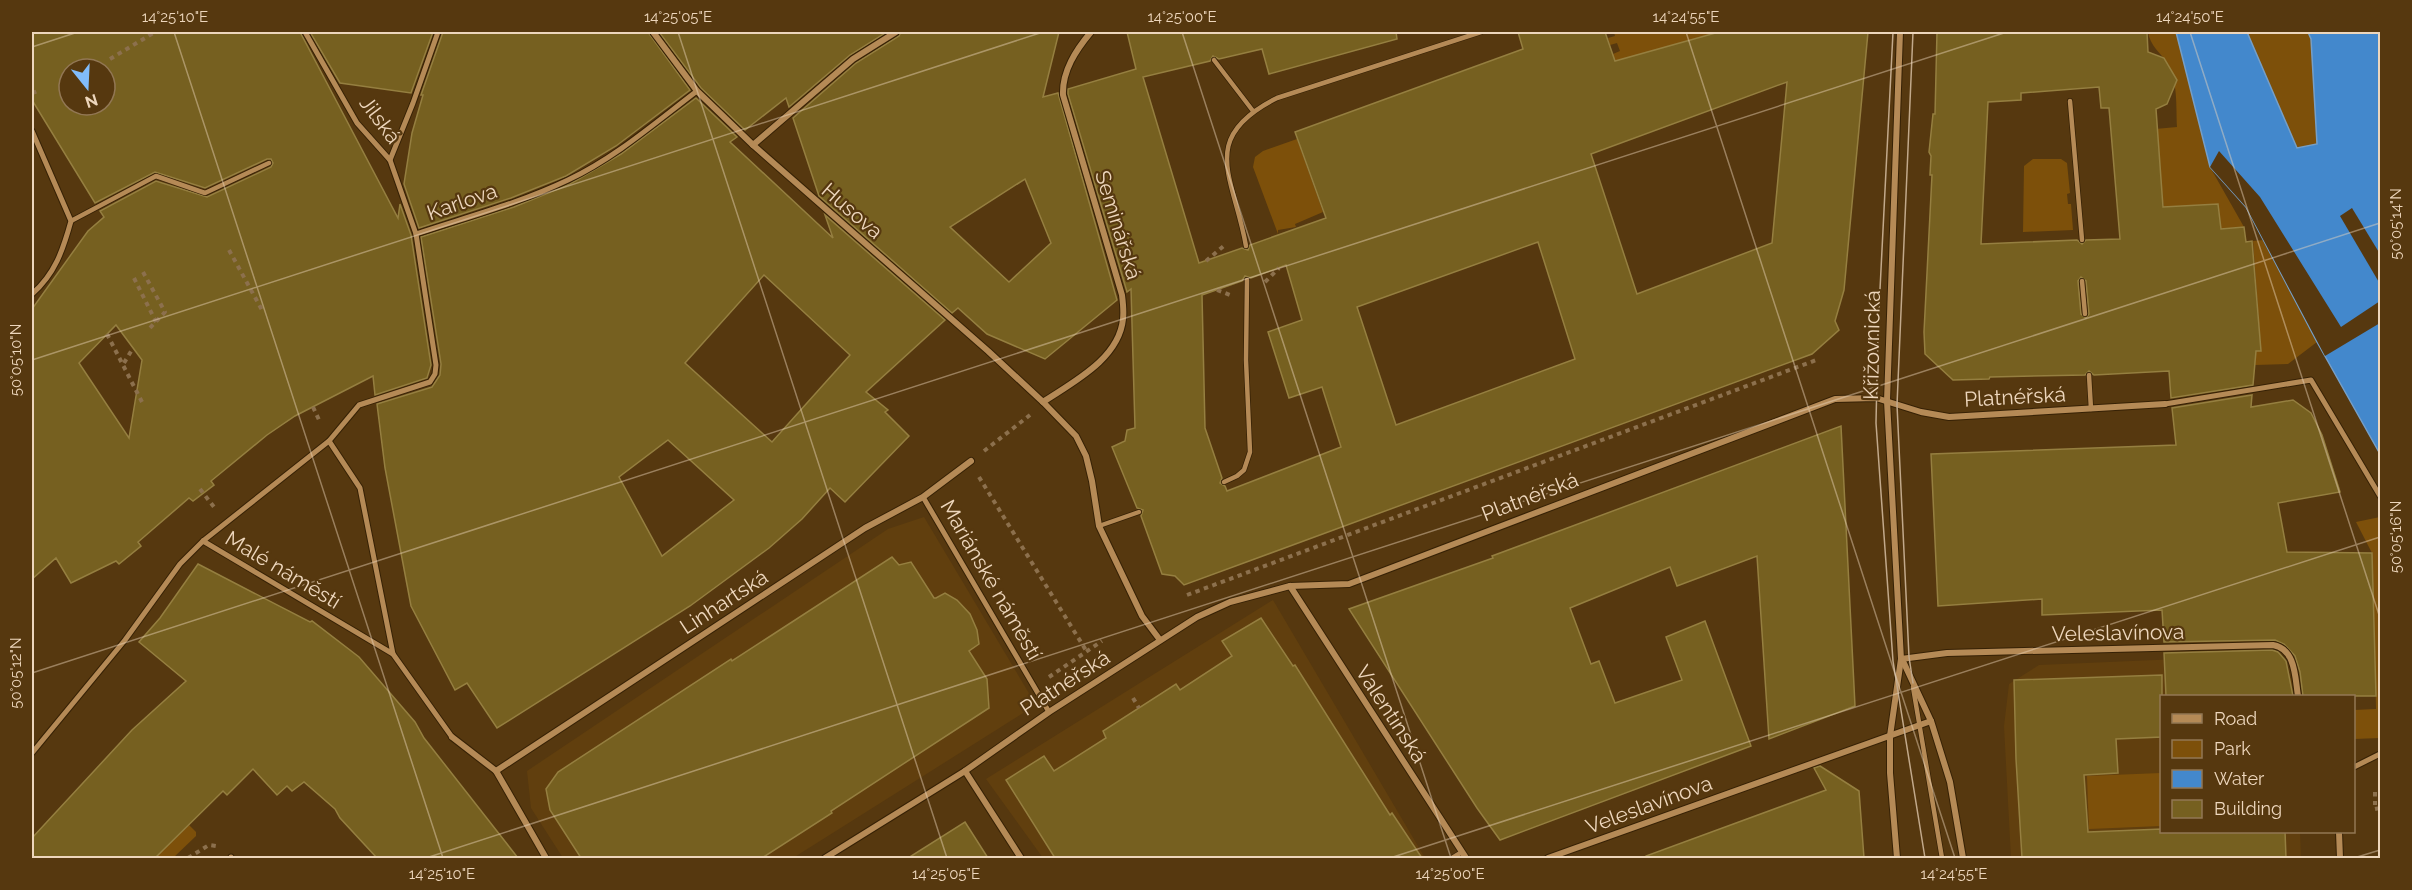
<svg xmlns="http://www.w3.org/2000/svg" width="2412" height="890" viewBox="0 0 2412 890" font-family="Raleway,sans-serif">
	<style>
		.built { fill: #613f0e }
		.green { fill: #7d500a }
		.water { fill: #4388cc; stroke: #769fc7; stroke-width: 1.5 }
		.pier { fill: #56380f }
		.building { fill: #766020; stroke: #957f40; stroke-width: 1.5; fill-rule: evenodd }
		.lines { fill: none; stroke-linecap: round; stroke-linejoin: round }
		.service-casing { stroke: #362105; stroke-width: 6 }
		.pedestrian-casing { stroke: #362105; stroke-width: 7 }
		.minor-casing { stroke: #362105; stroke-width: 8 }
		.path { stroke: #8c704d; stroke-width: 4; stroke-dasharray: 4.5 4.5; stroke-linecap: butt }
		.service { stroke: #b58a56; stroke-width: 4.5 }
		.pedestrian { stroke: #b58a56; stroke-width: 5 }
		.minor { stroke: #b58a56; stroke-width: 6 }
		.tram { stroke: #c2a98b; stroke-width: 1.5 }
		.ticks { fill: none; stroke: #edd6bc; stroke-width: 1.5; stroke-opacity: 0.45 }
		.labels { text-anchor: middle; stroke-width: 4.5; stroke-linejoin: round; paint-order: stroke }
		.street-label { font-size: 21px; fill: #edd6bc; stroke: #56380f }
		.neatline { fill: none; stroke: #edd6bc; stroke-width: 2 }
		.ticks-label { font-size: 15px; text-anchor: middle; fill: #edd6bc }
	</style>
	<rect width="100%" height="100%" fill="#56380f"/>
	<g class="built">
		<path d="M 924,517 L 1036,705 L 793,858 L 563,858 L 531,808 L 527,771 L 888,529 Z"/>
		<path d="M 1273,600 L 1425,858 L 1043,858 L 986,779 Z"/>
		<path d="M 2272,655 L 2285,660 L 2292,682 L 2292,696 L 2162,696 L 2162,832 L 2300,832 L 2301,858 L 2011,858 L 2004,726 L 2009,684 L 2039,665 Z"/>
	</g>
	<g class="green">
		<path d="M 1614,32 L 1719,32 L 1615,62 L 1613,54 L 1620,51 L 1617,43 L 1610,45 L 1608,38 L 1615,36 Z"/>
		<path d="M 2148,32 L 2176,32 L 2210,167 L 2244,227 L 2221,229 L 2218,204 L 2164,210 L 2155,129 L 2177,127 C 2176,107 2178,82 2168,64 C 2161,53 2150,46 2148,32 Z"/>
		<path d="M 2247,32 L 2308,32 L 2311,39 L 2317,144 L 2297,148 Z"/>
		<path d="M 1297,139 L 1323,212 L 1295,224 L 1296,227 L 1278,230 L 1278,234 L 1253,167 L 1255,157 L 1263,151 Z"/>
		<path d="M 2033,159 L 2061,159 L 2067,163 L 2070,193 L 2067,194 L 2068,204 L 2071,204 L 2073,230 L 2023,232 L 2024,166 Z"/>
		<path d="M 2264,240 L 2317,342 L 2288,364 L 2255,365 L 2254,351 L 2261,351 L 2253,241 Z"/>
		<path d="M 2380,517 L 2380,738 L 2354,739 L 2354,710 L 2376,709 L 2372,553 L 2356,522 Z"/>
		<path d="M 2161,773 L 2161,826 L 2089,829 L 2087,776 Z"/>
		<path d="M 189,825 L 196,832 L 196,836 L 173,858 L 155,858 Z"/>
	</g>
	<path class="water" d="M 2176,32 L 2247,32 L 2297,148 L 2317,144 L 2311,39 L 2308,32 L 2380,32 L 2380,454 L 2317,342 L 2246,207 L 2210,167 Z"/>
	<g class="pier">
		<path d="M 2219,151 L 2260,197 L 2341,327 L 2380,301 L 2380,323 L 2325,356 L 2246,207 L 2210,167 Z"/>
		<path d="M 2352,208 L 2380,254 L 2380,284 L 2340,216 Z"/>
	</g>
	<g class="building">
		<path d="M 32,32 L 300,32 L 398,218 L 400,204 L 411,235 L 431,365 L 427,378 L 375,395 L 373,376 L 295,416 L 267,435 L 211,481 L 214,485 L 193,501 L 189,498 L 138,542 L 141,546 L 119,564 L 116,561 L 71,583 L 56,558 L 32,579 L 32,309 L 88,231 L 104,217 L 100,211 L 156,181 L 207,197 L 271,167 L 273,163 L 271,159 L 267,159 L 205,188 L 155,172 L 95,203 L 32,100 ZM 69,69 L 105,69 L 105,105 L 69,105 ZM 116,325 L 142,360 L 129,438 L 79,363 Z"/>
		<path d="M 310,32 L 433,32 L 411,93 L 340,83 Z"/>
		<path d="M 443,32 L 648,32 L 690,90 L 616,146 L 566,176 L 511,198 L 419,228 L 404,184 L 412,133 L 423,95 L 421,95 Z"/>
		<path d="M 659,32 L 887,32 L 850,55 L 789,107 L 786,98 L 745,130 L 701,88 Z"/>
		<path d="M 901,32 L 1059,32 L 1043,97 L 1058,93 L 1117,300 L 1045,359 L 987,334 L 958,308 L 952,313 L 819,196 L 793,118 L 856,63 L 899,36 ZM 1025,179 L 1051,243 L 1009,282 L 950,227 Z"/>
		<path d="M 1127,32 L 1396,32 L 1397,39 L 1269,74 L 1262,49 L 1219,59 L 1213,56 L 1210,61 L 1143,77 L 1199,263 L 1242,248 L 1248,250 L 1250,245 L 1326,218 L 1295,132 L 1523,49 L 1518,32 L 1605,32 L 1615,61 L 1719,32 L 1868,32 L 1844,290 L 1835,321 L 1839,330 L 1812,354 L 1184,585 L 1175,576 L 1162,574 L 1141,516 L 1143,510 L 1137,508 L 1112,447 L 1125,441 L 1127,430 L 1135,428 L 1131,289 L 1127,292 L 1068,94 L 1068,89 L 1136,69 ZM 1787,82 L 1772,243 L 1637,294 L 1591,154 ZM 1538,242 L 1575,359 L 1396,425 L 1357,307 ZM 1286,265 L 1302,320 L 1268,332 L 1289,398 L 1322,387 L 1341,447 L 1227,491 L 1225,486 L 1220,483 L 1222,478 L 1205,428 L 1202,295 L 1242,281 L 1245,276 L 1251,278 Z"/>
		<path d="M 1937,32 L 2147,32 L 2148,52 L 2164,58 L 2177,80 L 2167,104 L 2156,109 L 2163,207 L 2218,204 L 2221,229 L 2244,227 L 2246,242 L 2252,241 L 2261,351 L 2256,351 L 2253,385 L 2171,398 L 2169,371 L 2094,375 L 2089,371 L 2085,375 L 1990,377 L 1989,379 L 1953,380 L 1925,354 L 1924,332 L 1932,175 L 1930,175 L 1931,156 L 1929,152 L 1933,114 L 1935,114 ZM 2099,87 L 2101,108 L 2109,108 L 2120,239 L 2086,240 L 2082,244 L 2077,240 L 1981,244 L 1988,102 L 2021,100 L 2021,93 ZM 2081,277 L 2086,281 L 2089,314 L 2086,318 L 2081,314 L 2078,281 Z"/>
		<path d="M 696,98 L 737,137 L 730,142 L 833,238 L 825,215 L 945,320 L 866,392 L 888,410 L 885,412 L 909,436 L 845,502 L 830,488 L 802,519 L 769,548 L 690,606 L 497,728 L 467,683 L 455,690 L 411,606 L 385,468 L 377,404 L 432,387 L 440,375 L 441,364 L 421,237 L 514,207 L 570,184 L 621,154 ZM 764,275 L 850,355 L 772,442 L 685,363 ZM 668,440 L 734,500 L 662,556 L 619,477 Z"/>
		<path d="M 2252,395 L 2251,407 L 2293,400 L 2311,413 L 2322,435 L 2340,492 L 2278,503 L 2287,552 L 2372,553 L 2376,696 L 2303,696 L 2300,672 L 2295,656 L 2284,644 L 2275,640 L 2164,642 L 2162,610 L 2042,615 L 2042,599 L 1938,606 L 1931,454 L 2176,445 L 2172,408 Z"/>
		<path d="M 1841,426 L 1855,706 L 1769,739 L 1757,556 L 1677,586 L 1670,567 L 1570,608 L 1591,664 L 1599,661 L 1615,703 L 1682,680 L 1666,637 L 1705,621 L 1751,746 L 1500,840 L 1477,808 L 1349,609 L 1493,558 L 1492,556 Z"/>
		<path d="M 892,557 L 899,565 L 911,562 L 934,598 L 936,598 L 945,593 L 957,600 L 970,614 L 977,630 L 979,644 L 969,651 L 987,679 L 989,708 L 831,811 L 832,813 L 762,858 L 581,858 L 550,810 L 546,789 L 558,772 L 731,659 L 732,661 Z"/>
		<path d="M 198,564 L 310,622 L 312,621 L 359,657 L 415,722 L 424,738 L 518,858 L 377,858 L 340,818 L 335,809 L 304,782 L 292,791 L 287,786 L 277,795 L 253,769 L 227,795 L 223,791 L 155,858 L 32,858 L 32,838 L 132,730 L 186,681 L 139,642 L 160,618 Z"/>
		<path d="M 1261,618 L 1293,666 L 1295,665 L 1390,815 L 1392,813 L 1422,858 L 1055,858 L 1006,780 L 1044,756 L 1054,771 L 1106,738 L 1103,731 L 1176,684 L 1180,690 L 1232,656 L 1222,641 Z"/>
		<path d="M 2272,650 L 2278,652 L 2286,661 L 2293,696 L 2166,696 L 2164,653 Z"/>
		<path d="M 2162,675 L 2162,737 L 2116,739 L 2118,773 L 2084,775 L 2088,832 L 2162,829 L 2162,831 L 2285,831 L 2286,858 L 2022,858 L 2016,759 L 2014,680 Z"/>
		<path d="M 1820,766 L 1859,791 L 1864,858 L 1646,858 L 1646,856 L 1826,790 L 1814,768 Z"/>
		<path d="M 965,822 L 988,858 L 908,858 Z"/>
	</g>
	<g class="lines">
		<defs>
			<g id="service">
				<path d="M 1214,60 L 1253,111"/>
				<path d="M 2070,101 L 2082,240"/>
				<path d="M 71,221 L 156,176 L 205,193 L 269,163"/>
				<path d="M 1246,246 C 1234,177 1197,138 1277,98 L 1481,32"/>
				<path d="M 2082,281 L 2085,314"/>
				<path d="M 2089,375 L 2091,409"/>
				<path d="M 1224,482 L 1237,476 L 1244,470 L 1250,452 L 1246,360 L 1247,280"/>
				<path d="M 1099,526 L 1139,512"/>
				<path d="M 1913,687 L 1942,858"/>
				<path d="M 1452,858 L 1462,852"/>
			</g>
			<g id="pedestrian">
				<path d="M 32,131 L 71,221 C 63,250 55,274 32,294"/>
				<path d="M 390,160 L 413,103 L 438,32"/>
				<path d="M 416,234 C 467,217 520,203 568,180 C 615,158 656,122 697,91"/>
				<path d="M 2165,404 L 2311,380 L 2380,496"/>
				<path d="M 923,497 L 1049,712"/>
				<path d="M 203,541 L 393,654 L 360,488 L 329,441"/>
				<path d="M 393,654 L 452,737"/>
				<path d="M 32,753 L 125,640 L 180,564 L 203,541 L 329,441 L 359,405 L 430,382 L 435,374 L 436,365 L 416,234 L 390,160 L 357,123 L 305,32"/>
				<path d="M 2354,767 L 2380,754"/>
				<path d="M 231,857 L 231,858"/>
			</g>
			<g id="minor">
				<path d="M 653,32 L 697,91 L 753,145 L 988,351 L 1043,402 L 1076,436 L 1086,456 L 1092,481 L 1099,526 L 1142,616 L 1160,640"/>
				<path d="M 753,145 L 853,59 L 896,32"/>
				<path d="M 1043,402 C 1073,382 1119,359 1123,319 C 1124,311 1123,303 1122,295 L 1063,95 C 1062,71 1076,50 1091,32"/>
				<path d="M 1290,586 L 1466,858"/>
				<path d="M 1901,659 L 1947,653 L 2273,645 C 2296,649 2295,678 2298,696"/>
				<path d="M 1902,659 L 1931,721 L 1950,782 L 1963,858"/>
				<path d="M 452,737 L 496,771 L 546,858"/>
				<path d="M 496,771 L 865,528 L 923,497 L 971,461"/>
				<path d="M 965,771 L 1021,858"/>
				<path d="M 2339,832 L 2340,858"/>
				<path d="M 825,858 L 965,771 L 1049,712 L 1197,617 L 1230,602 L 1290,586 L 1349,584 L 1835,399 L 1876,398 L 1921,412 L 1949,417 L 2165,404"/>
				<path d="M 1548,858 L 1931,721"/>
				<path d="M 1897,858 L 1890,773 L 1890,736 L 1901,659 L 1887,401 L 1900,32"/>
			</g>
		</defs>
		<use href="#service" class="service-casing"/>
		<use href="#pedestrian" class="pedestrian-casing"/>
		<use href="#minor" class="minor-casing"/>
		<g class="path">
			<path d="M 110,59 L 155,32"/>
			<path d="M 32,93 L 38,91"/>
			<path d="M 229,250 L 262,310"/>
			<path d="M 1206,261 L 1226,244"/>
			<path d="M 143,272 L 165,312 L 149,329"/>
			<path d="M 134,278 L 156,322"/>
			<path d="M 1265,282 L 1279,268"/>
			<path d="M 1217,290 L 1230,295"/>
			<path d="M 107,334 L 143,404"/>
			<path d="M 124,363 L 133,348"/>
			<path d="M 313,407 L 320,422"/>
			<path d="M 984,451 L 1030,415"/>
			<path d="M 979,477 L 1087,652"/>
			<path d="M 200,489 L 214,507"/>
			<path d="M 1187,595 L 1819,359"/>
			<path d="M 1049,677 L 1102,641"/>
			<path d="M 1133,698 L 1139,708"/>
			<path d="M 2375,792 L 2375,805"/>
			<path d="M 2375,809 L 2380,808"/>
			<path d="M 188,858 L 209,845 L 216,846"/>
		</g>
		<use href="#service" class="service"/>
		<use href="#pedestrian" class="pedestrian"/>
		<use href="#minor" class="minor"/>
		<g class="tram">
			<path d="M 1893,32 L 1878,329 L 1876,423 L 1893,661 L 1925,858"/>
			<path d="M 1913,683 L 1909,657 L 1897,405 L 1913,32"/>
		</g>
	</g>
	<path class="ticks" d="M 174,32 L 443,858M 678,32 L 947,858M 1182,32 L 1451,858M 1686,32 L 1955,858M 2190,32 L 2380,618M 32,47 L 78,32M 32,360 L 1043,32M 32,673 L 2007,32M 426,858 L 2380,223M 1390,858 L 2380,537M 2354,858 L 2380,850"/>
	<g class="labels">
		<g class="street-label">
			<text transform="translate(380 120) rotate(53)" y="7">Jilská</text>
			<text transform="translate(462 202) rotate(-19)" y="7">Karlova</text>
			<text transform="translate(852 211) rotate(41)" y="7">Husova</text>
			<text transform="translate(1118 225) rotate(73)" y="7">Seminářská</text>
			<text transform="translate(1872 345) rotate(-89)" y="7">Křižovnická</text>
			<text transform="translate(2015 397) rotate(-3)" y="7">Platnéřská</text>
			<text transform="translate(1530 497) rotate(-21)" y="7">Platnéřská</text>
			<text transform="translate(283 570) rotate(31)" y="7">Malé náměstí</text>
			<text transform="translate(991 580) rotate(60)" y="7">Mariánské náměstí</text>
			<text transform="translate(724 602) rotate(-33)" y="7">Linhartská</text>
			<text transform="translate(2118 633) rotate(-1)" y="7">Veleslavínova</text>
			<text transform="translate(1065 683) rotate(-33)" y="7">Platnéřská</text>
			<text transform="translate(1391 714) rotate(57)" y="7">Valentinská</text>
			<text transform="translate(1649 805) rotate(-20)" y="7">Veleslavínova</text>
		</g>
	</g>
	<rect width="2412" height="890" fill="none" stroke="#56380f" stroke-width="66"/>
	<rect x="2160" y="695" width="195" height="138" fill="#56380f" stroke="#927754" stroke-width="1.5"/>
	<rect x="2172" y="714" width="30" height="9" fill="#b58a56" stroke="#927754" stroke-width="1.5"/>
	<text x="2214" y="725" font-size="18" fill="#edd6bc">Road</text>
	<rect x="2172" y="740" width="30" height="18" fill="#7d500a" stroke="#927754" stroke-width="1.5"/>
	<text x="2214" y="755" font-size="18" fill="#edd6bc">Park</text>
	<rect x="2172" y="770" width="30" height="18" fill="#4388cc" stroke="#927754" stroke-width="1.5"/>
	<text x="2214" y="785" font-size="18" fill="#edd6bc">Water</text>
	<rect x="2172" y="800" width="30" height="18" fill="#766020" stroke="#927754" stroke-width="1.5"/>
	<text x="2214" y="815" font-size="18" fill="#edd6bc">Building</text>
	<g transform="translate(87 87) rotate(162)"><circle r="28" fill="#56380f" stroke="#927754" stroke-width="1.5"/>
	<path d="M0-4.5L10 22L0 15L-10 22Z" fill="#81bcfa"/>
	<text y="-9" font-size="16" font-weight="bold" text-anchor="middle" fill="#edd6bc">N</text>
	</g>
	<rect x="33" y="33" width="2346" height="824" class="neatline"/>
	<g class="ticks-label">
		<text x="175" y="22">14°25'10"E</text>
		<text x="678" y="22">14°25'05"E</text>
		<text x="1182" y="22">14°25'00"E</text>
		<text x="1686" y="22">14°24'55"E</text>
		<text x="2190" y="22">14°24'50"E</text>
		<text transform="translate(2396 224) rotate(-90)" y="5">50°05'14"N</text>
		<text transform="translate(16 360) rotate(-90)" y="5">50°05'10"N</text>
		<text transform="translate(2396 537) rotate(-90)" y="5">50°05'16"N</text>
		<text transform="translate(16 673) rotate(-90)" y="5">50°05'12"N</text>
		<text x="442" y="879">14°25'10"E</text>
		<text x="946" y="879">14°25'05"E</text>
		<text x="1450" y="879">14°25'00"E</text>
		<text x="1954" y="879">14°24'55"E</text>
	</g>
</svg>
